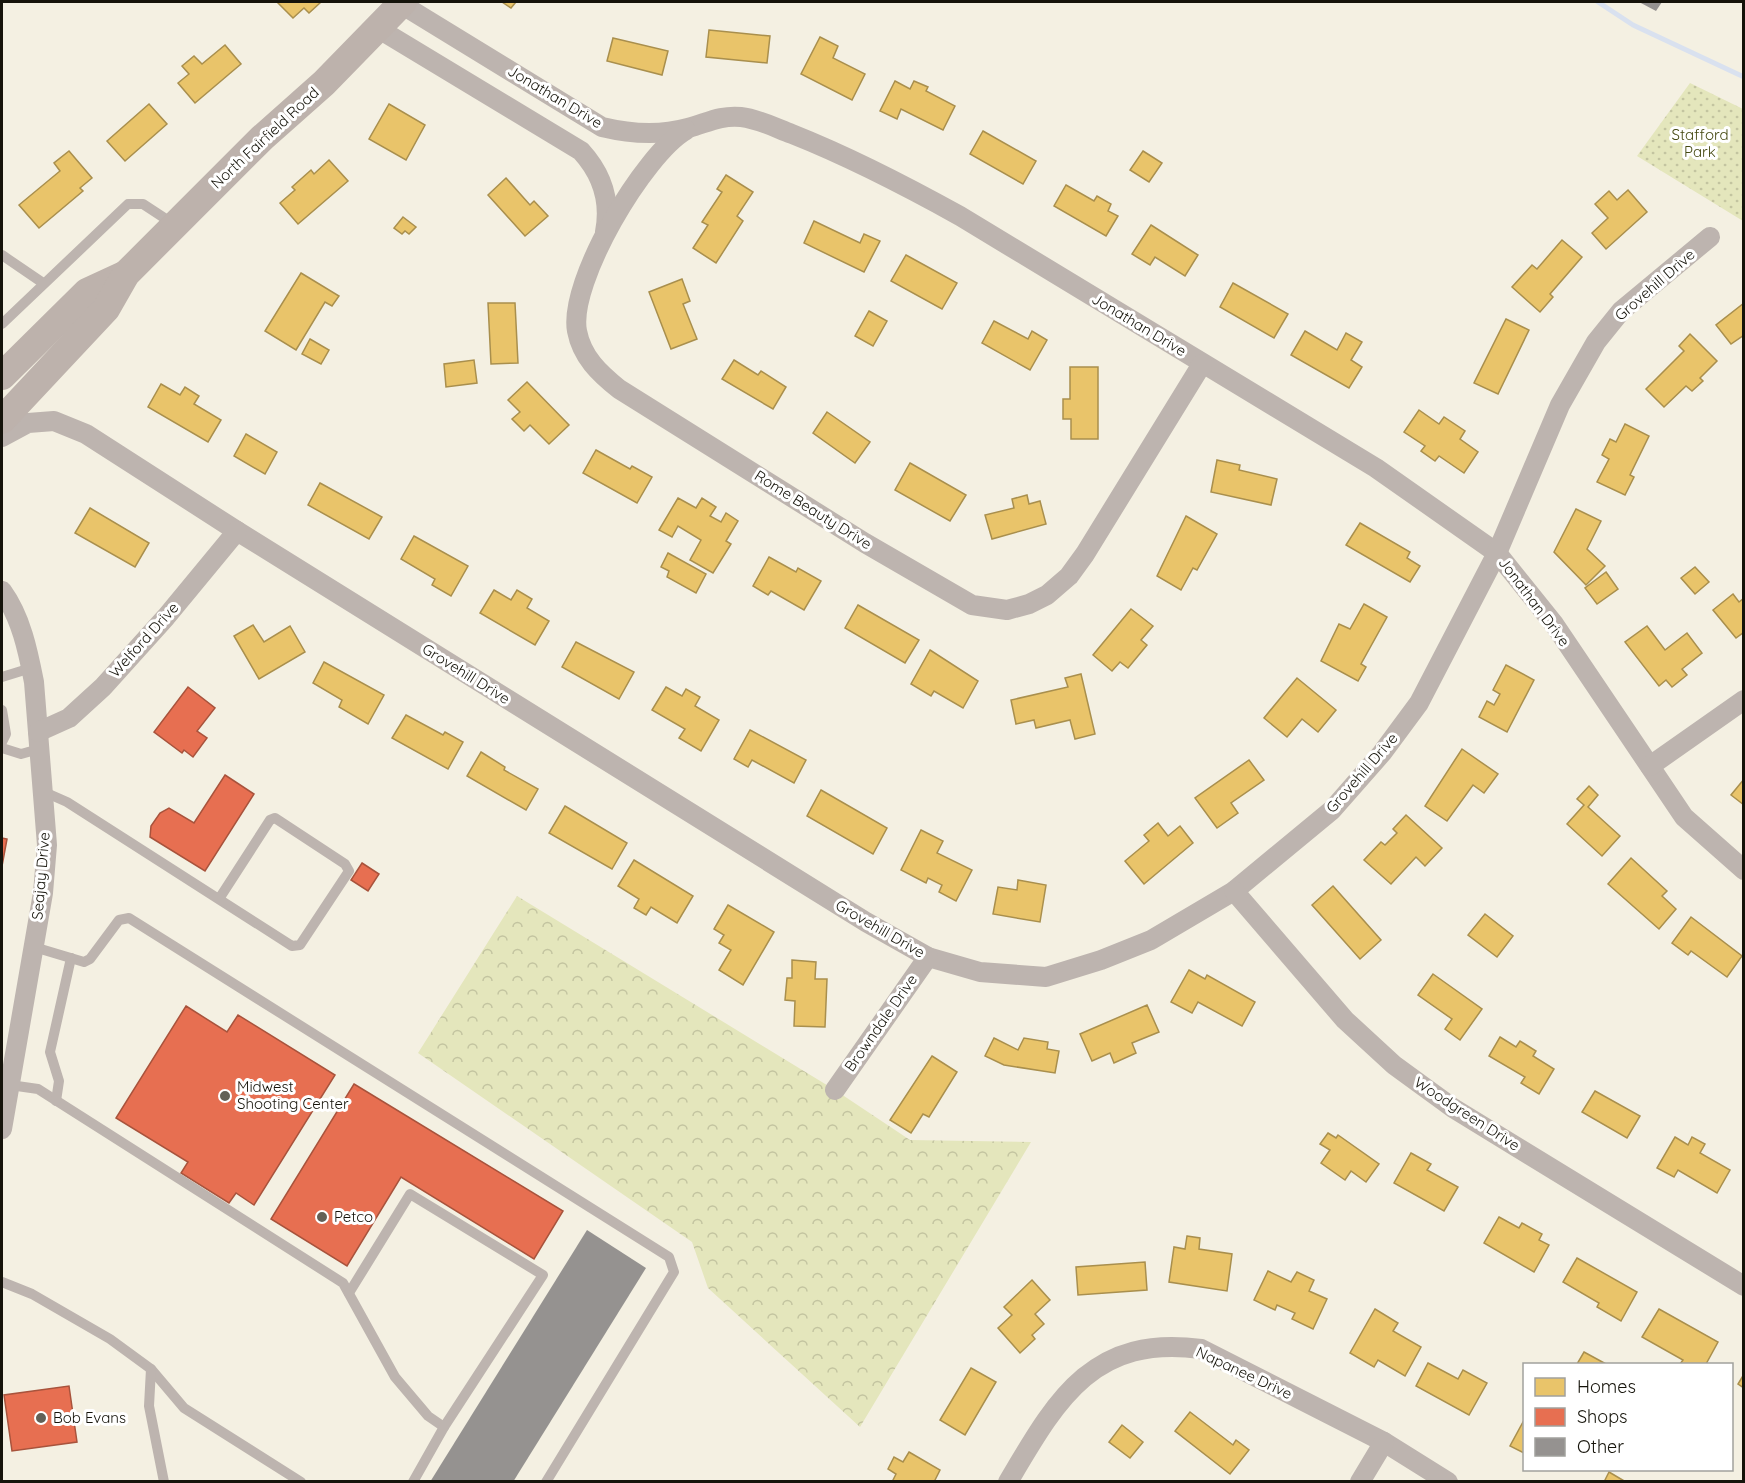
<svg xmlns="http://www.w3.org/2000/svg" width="1745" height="1483" viewBox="0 0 1745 1483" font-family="Quicksand,sans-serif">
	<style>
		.grass { fill: url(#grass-dots) }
		.forest { fill: url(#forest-crowns) }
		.homes { fill: #e9c46a; stroke: #a98f4d; stroke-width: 1.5 }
		.shops { fill: #e76f51; stroke: #a8533c; stroke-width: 1.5 }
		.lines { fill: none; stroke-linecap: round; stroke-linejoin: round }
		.stream { stroke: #d9e1ef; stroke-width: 5 }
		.building { fill: #959290 }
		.service { stroke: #bdb4af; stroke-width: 10 }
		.minor { stroke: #bdb4af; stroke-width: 20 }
		.secondary { stroke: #bdb2ac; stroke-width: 28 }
		.poi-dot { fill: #636056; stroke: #fff; stroke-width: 2 }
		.labels { text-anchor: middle; stroke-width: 6; stroke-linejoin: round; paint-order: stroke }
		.street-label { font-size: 15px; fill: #15130a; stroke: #fff }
		.park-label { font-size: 15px; fill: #43470f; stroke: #fff }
		.poi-label { font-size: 15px; fill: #15130a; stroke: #fff; text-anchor: start }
	</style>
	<defs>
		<pattern id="grass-dots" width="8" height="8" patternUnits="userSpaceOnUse" patternTransform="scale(1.5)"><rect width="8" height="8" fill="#e4e6bc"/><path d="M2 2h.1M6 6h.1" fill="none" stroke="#c3c4a0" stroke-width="1.8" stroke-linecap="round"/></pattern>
		<pattern id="forest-crowns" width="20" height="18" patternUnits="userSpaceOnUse" patternTransform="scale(1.5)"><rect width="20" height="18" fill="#e4e6bc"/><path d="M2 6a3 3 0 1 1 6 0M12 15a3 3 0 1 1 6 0" fill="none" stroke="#c3c4a0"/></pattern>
	</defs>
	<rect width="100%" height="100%" fill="#f4f0e2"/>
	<path class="grass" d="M 1690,83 L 1743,109 L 1743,221 L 1637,156 Z"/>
	<path class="forest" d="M 517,896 L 835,1090 L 910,1140 L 1031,1142 L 860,1427 L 708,1288 L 692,1242 L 418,1053 Z"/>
	<g class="homes">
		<path d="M 277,2 L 321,2 L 309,13 L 304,8 L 293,18 Z"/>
		<path d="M 502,2 L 516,2 L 511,8 Z"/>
		<path d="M 709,30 L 770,36 L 767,63 L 706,57 Z"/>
		<path d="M 820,37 L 838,46 L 833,58 L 865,74 L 852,100 L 801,74 Z"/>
		<path d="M 613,38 L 668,51 L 662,75 L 607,61 Z"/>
		<path d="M 225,45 L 241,64 L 195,103 L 178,83 L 189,74 L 182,66 L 194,56 L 202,64 Z"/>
		<path d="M 895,81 L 910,89 L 914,81 L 928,87 L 926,91 L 955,106 L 943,130 L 901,109 L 897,119 L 880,111 Z"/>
		<path d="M 149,104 L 167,124 L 125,161 L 107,141 Z"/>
		<path d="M 389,104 L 425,125 L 406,160 L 369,139 Z"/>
		<path d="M 983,131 L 1036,161 L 1023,184 L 970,154 Z"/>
		<path d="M 69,151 L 92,178 L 80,188 L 83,191 L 39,228 L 19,205 L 60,171 L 54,163 Z"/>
		<path d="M 1143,151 L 1162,163 L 1149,182 L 1130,170 Z"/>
		<path d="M 329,160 L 348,181 L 298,224 L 280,203 L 295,190 L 292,187 L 311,170 L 314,174 Z"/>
		<path d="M 726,175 L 753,192 L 737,216 L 743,221 L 716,263 L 693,248 L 708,225 L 702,222 L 722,192 L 717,189 Z"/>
		<path d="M 506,178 L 530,205 L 534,201 L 548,216 L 525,236 L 488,195 Z"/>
		<path d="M 1066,185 L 1094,201 L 1097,196 L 1111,204 L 1108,211 L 1118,216 L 1106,236 L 1054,206 Z"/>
		<path d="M 1628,190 L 1647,212 L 1606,249 L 1592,233 L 1608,218 L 1595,204 L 1609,191 L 1617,200 Z"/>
		<path d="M 403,217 L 416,227 L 409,234 L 405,231 L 402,234 L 394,228 Z"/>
		<path d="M 814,221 L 860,243 L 864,234 L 880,241 L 864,272 L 804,243 Z"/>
		<path d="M 1151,225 L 1198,255 L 1185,276 L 1155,257 L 1150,265 L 1132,254 Z"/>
		<path d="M 1562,240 L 1582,257 L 1550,294 L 1553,297 L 1540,312 L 1512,287 L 1532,265 L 1537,269 Z"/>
		<path d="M 906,255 L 957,283 L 942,309 L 891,281 Z"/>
		<path d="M 301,273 L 339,296 L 332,306 L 325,302 L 296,350 L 265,331 Z"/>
		<path d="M 682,279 L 690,301 L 683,304 L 697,339 L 671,349 L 649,292 Z"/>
		<path d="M 1233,283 L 1288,314 L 1274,338 L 1220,307 Z"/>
		<path d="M 488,303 L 515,303 L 518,363 L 491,364 Z"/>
		<path d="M 1744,303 L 1744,335 L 1731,344 L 1716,325 Z"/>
		<path d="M 869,311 L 887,321 L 873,346 L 855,336 Z"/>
		<path d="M 1506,319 L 1529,330 L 1498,394 L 1474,383 Z"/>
		<path d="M 994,321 L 1028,339 L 1032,331 L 1047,340 L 1030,370 L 982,343 Z"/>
		<path d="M 1305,331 L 1337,350 L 1346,333 L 1362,342 L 1351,360 L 1362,367 L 1349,388 L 1291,355 Z"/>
		<path d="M 1690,334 L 1717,361 L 1700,378 L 1703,381 L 1692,391 L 1686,386 L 1664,407 L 1646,389 L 1684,351 L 1679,346 Z"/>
		<path d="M 310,339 L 329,350 L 321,364 L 302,354 Z"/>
		<path d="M 474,360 L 477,383 L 446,387 L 444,364 Z"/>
		<path d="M 734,360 L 758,375 L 761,371 L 786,387 L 773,409 L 722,379 Z"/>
		<path d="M 1070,367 L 1098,367 L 1098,439 L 1071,439 L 1071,419 L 1063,419 L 1063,399 L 1070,399 Z"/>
		<path d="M 527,382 L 569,425 L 549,444 L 530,425 L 524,431 L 512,419 L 520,412 L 508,400 Z"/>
		<path d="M 161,384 L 180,395 L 185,387 L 199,396 L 194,404 L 221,420 L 208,442 L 148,407 Z"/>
		<path d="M 1419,410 L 1439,424 L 1444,417 L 1465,431 L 1460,439 L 1478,452 L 1464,473 L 1439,456 L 1435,461 L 1421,451 L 1425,446 L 1404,432 Z"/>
		<path d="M 827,412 L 870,442 L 855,463 L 813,433 Z"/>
		<path d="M 1625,424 L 1649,436 L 1630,475 L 1634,477 L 1625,495 L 1597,482 L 1609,459 L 1602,455 L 1610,439 L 1616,442 Z"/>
		<path d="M 246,434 L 277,452 L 265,474 L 234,456 Z"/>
		<path d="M 596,450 L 630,469 L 632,466 L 652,477 L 637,503 L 583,473 Z"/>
		<path d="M 1217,460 L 1240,465 L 1239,470 L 1277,479 L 1271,505 L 1211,492 Z"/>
		<path d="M 910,463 L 966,495 L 950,521 L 895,490 Z"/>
		<path d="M 320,483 L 382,517 L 369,539 L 308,505 Z"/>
		<path d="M 1027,495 L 1029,504 L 1040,501 L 1046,524 L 992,539 L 985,515 L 1014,508 L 1012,499 Z"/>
		<path d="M 678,498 L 696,508 L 702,498 L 716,507 L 710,516 L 721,522 L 726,513 L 738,521 L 726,541 L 731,544 L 713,573 L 690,560 L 701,540 L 678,526 L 672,537 L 659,530 Z"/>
		<path d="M 90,508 L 149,543 L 135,567 L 75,533 Z"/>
		<path d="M 1576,509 L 1601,521 L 1587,549 L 1605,566 L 1586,585 L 1554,552 Z"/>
		<path d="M 1186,516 L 1217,534 L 1197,570 L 1193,568 L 1181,590 L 1157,576 Z"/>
		<path d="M 1360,523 L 1410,552 L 1407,558 L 1420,566 L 1410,582 L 1346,545 Z"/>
		<path d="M 414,536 L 468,566 L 451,596 L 432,585 L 435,579 L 401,559 Z"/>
		<path d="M 668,553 L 706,574 L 696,593 L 667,577 L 669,571 L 661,567 Z"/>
		<path d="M 769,557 L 796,572 L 798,568 L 821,581 L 804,610 L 771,591 L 768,595 L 753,586 Z"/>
		<path d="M 1695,567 L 1709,582 L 1695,594 L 1681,578 Z"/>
		<path d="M 1606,572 L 1618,589 L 1597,604 L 1585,588 Z"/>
		<path d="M 494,590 L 511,600 L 517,590 L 532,599 L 527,608 L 549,621 L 535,645 L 480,613 Z"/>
		<path d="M 1733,594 L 1739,602 L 1744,598 L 1744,632 L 1736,638 L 1713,610 Z"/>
		<path d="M 1364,604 L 1387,617 L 1361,664 L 1366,667 L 1358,681 L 1321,661 L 1339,624 L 1350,629 Z"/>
		<path d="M 858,605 L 919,640 L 905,663 L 845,628 Z"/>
		<path d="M 1131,609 L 1153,626 L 1141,640 L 1147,645 L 1128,668 L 1120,662 L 1112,671 L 1093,655 Z"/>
		<path d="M 253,625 L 264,642 L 290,626 L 305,652 L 259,679 L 234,636 Z"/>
		<path d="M 1647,626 L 1665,650 L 1687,633 L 1702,653 L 1682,669 L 1687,675 L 1672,687 L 1666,680 L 1659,686 L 1625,642 Z"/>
		<path d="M 576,642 L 634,672 L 619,699 L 562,667 Z"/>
		<path d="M 930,650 L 978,681 L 963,708 L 934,691 L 931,696 L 911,684 Z"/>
		<path d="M 324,662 L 384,695 L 368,724 L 339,707 L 342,700 L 313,683 Z"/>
		<path d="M 1506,665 L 1534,680 L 1507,732 L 1479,717 L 1487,701 L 1494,705 L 1500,694 L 1493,690 Z"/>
		<path d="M 1081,674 L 1095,734 L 1075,739 L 1070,720 L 1036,728 L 1034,720 L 1016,724 L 1011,700 L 1068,687 L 1065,678 Z"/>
		<path d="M 1297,678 L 1336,710 L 1318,732 L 1302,719 L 1287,737 L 1264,718 Z"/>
		<path d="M 666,687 L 682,696 L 686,689 L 700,697 L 695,706 L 719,720 L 701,751 L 679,738 L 685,729 L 652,710 Z"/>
		<path d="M 406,715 L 443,735 L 445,732 L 463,742 L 448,769 L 392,738 Z"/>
		<path d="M 750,730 L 806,760 L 794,783 L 752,760 L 748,767 L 734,759 Z"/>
		<path d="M 1462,749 L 1498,774 L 1484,793 L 1473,785 L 1447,821 L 1425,806 Z"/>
		<path d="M 481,752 L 505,767 L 504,770 L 538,789 L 526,810 L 467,776 Z"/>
		<path d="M 1249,760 L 1264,780 L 1231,803 L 1238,813 L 1217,828 L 1195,798 Z"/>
		<path d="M 1744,779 L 1744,805 L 1731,795 Z"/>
		<path d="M 1589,786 L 1598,795 L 1588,807 L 1620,836 L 1602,856 L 1567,824 L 1584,805 L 1577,799 Z"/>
		<path d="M 821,790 L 887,828 L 873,854 L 807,816 Z"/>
		<path d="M 565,806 L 627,843 L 612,869 L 549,833 Z"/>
		<path d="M 1406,815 L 1442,848 L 1425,866 L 1416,857 L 1391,884 L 1364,860 L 1381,842 L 1385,845 L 1397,833 L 1393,829 Z"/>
		<path d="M 1158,823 L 1168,836 L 1180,826 L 1193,843 L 1144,884 L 1125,861 L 1149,841 L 1144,835 Z"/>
		<path d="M 921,830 L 943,841 L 937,853 L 972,870 L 956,901 L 939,892 L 942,885 L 928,878 L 926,883 L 901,870 Z"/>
		<path d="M 1631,858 L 1667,891 L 1662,896 L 1676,909 L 1659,929 L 1608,884 Z"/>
		<path d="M 634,860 L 693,896 L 677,923 L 651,907 L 646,915 L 634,908 L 639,899 L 618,886 Z"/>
		<path d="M 1018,880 L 1046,885 L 1040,922 L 993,914 L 998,887 L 1017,890 Z"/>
		<path d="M 1333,886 L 1381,940 L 1360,959 L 1312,905 Z"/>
		<path d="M 728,905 L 774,932 L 743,985 L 719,970 L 731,950 L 719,943 L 724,935 L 714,929 Z"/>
		<path d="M 1485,914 L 1513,936 L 1497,957 L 1468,935 Z"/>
		<path d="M 1691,917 L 1742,956 L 1727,977 L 1691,951 L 1688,955 L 1672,943 Z"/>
		<path d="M 792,960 L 816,962 L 815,979 L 827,979 L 825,1027 L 794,1026 L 795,1001 L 785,1000 L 787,978 L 792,978 Z"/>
		<path d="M 1189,970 L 1205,979 L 1207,975 L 1255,1002 L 1242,1026 L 1198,1002 L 1192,1013 L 1171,1002 Z"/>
		<path d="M 1433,974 L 1482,1009 L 1460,1040 L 1445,1029 L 1452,1019 L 1418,995 Z"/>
		<path d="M 1147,1005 L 1159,1032 L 1132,1043 L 1136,1053 L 1114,1063 L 1110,1053 L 1092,1061 L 1080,1034 Z"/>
		<path d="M 1500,1037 L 1516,1047 L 1520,1041 L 1536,1051 L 1533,1056 L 1554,1069 L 1539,1094 L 1521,1083 L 1525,1077 L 1489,1056 Z"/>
		<path d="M 994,1038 L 1018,1050 L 1024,1038 L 1048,1042 L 1047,1049 L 1059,1051 L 1055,1073 L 1004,1065 L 985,1056 Z"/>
		<path d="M 932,1056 L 957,1072 L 929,1117 L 923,1114 L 911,1133 L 890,1120 Z"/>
		<path d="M 1595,1091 L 1640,1116 L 1627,1138 L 1582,1112 Z"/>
		<path d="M 1328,1133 L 1336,1138 L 1338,1135 L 1379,1164 L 1366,1182 L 1351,1171 L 1345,1180 L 1321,1163 L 1330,1150 L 1320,1144 Z"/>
		<path d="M 1675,1137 L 1688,1145 L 1692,1137 L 1705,1144 L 1700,1153 L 1730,1170 L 1717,1193 L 1678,1170 L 1674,1177 L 1657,1168 Z"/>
		<path d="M 1411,1153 L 1431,1164 L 1427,1170 L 1458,1187 L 1444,1211 L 1394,1183 Z"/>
		<path d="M 1499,1217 L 1519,1228 L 1522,1223 L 1542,1234 L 1539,1240 L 1549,1245 L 1534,1272 L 1484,1243 Z"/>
		<path d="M 1187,1236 L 1200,1238 L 1199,1249 L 1232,1254 L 1227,1291 L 1169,1282 L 1174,1247 L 1185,1249 Z"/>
		<path d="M 1577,1258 L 1637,1292 L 1621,1321 L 1597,1307 L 1599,1303 L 1563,1282 Z"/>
		<path d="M 1145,1262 L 1147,1290 L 1078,1295 L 1076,1267 Z"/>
		<path d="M 1268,1271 L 1291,1282 L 1297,1272 L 1314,1280 L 1309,1291 L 1327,1299 L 1313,1329 L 1292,1319 L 1295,1313 L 1277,1305 L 1275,1310 L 1254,1300 Z"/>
		<path d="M 1032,1280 L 1050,1300 L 1035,1314 L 1044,1324 L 1032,1335 L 1035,1339 L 1020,1353 L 998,1328 L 1012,1315 L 1004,1307 Z"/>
		<path d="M 1375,1309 L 1398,1323 L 1393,1331 L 1421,1347 L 1405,1376 L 1378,1360 L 1374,1367 L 1350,1353 Z"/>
		<path d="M 1659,1309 L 1718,1342 L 1706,1364 L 1680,1364 L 1683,1360 L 1642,1337 Z"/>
		<path d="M 1584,1352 L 1606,1364 L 1577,1364 Z"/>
		<path d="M 1428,1363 L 1458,1379 L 1463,1370 L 1487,1383 L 1469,1415 L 1416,1386 Z"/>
		<path d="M 971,1368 L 996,1382 L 965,1435 L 940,1420 Z"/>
		<path d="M 1744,1374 L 1744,1388 L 1738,1384 Z"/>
		<path d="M 1190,1412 L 1233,1445 L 1236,1440 L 1249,1450 L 1230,1474 L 1175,1431 Z"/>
		<path d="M 1523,1422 L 1524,1423 L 1524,1453 L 1510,1446 Z"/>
		<path d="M 1122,1425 L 1143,1442 L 1130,1458 L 1109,1442 Z"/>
		<path d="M 909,1452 L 940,1470 L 934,1482 L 892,1482 L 896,1474 L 888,1469 L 894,1457 L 903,1462 Z"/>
		<path d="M 1609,1472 L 1626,1482 L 1604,1482 Z"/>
	</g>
	<g class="shops">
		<path d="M 188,687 L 215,708 L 197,731 L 207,738 L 193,757 L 184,750 L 182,753 L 154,732 Z"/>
		<path d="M 225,775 L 254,794 L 205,871 L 150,837 L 151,826 L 160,813 L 169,808 L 194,823 Z"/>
		<path d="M 2,838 L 7,839 L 2,866 Z"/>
		<path d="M 362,863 L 379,874 L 368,891 L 351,880 Z"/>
		<path d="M 186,1006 L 227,1032 L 238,1015 L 335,1075 L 254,1205 L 236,1193 L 229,1203 L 181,1173 L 188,1162 L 116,1118 Z"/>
		<path d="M 354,1084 L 563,1211 L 534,1259 L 401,1177 L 347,1266 L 271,1219 Z"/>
		<path d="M 69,1386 L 77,1442 L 12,1451 L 4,1395 Z"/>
	</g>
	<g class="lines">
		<path class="stream" d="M 1598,2 L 1633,25 L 1744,77"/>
	</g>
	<g class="building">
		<path d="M 1639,2 L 1662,2 L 1656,11 Z"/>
		<path d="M 587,1230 L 646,1268 L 513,1482 L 430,1482 Z"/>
	</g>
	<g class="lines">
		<g class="service">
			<path d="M 2,255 L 43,283"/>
			<path d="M 2,324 L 128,204 L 143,204 L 175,225"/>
			<path d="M 2,677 L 31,668"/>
			<path d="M 2,710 L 6,734 L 2,742"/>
			<path d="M 2,748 L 21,754 L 39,749"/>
			<path d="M 42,791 L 67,802 L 292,946 L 300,945 L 349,871 L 345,864 L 275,818 L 270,820 L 219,899"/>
			<path d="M 34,947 L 84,962 L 90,959 L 119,920 L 129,918 L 669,1257 L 674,1272 L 546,1482"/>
			<path d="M 10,1085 L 38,1089 L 343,1283 L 395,1377 L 428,1416 L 444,1427"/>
			<path d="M 56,1101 L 59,1081 L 50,1052 L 71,958"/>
			<path d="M 2,1282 L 32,1294 L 110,1339 L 151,1369 L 184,1408 L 301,1482"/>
			<path d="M 349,1293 L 410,1194 L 543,1275 L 444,1427 L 413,1482"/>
			<path d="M 151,1369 L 149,1406 L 164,1482"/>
		</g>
		<g class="minor">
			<path d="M 401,4 L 602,127 C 631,134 659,136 688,128 C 707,123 720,115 741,117 C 759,119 776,128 792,134 C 850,157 906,186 960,216 L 1376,468 L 1497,553 L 1554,624 L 1684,817 L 1744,870"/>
			<path d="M 379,29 L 581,151 C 602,174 611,201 605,232"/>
			<path d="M 686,130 C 644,154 568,282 577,331 C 582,357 599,373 619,389 L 865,543 L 972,605 L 1007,610 L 1029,604 L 1047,595 L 1069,576 L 1085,554 L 1202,364"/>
			<path d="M 2,437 L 28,423 L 54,421 L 86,434 L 237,531 L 866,922 L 928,957 L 980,972 L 1046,977 L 1101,960 L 1151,940 L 1234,891 L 1332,810 L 1382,753 L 1419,703 L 1497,553 L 1560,405 L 1596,342 L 1621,311 L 1710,237"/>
			<path d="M 2,591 C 21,617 28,651 34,682 L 47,845 L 43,893 L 2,1129"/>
			<path d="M 38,732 L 69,718 L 103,687 L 166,617 L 237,531"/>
			<path d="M 1650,766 L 1744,700"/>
			<path d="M 1234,891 L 1345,1020 L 1394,1065 L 1453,1108 L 1744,1286"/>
			<path d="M 835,1090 L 928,957"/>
			<path d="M 1008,1482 C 1056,1401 1092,1334 1201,1349 L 1384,1442 L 1448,1482"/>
			<path d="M 1360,1482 L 1384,1442"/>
		</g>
		<g class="secondary">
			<path d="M 2,376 L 87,292 L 126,274"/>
			<path d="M 2,420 L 106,309 L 126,274 L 262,138 L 324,83 L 403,2"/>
		</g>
	</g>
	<g class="poi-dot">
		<circle cx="225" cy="1096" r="6"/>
		<circle cx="322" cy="1217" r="6"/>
		<circle cx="41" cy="1418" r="6"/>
	</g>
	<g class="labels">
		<g class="street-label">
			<text transform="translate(555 97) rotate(31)" y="5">Jonathan Drive</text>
			<text transform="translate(265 138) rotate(-43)" y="5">North Fairfield Road</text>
			<text transform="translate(1655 285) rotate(-41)" y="5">Grovehill Drive</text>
			<text transform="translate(1139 325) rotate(31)" y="5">Jonathan Drive</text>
			<text transform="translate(813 510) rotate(32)" y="5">Rome Beauty Drive</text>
			<text transform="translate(1534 602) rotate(53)" y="5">Jonathan Drive</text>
			<text transform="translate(144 640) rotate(-48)" y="5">Welford Drive</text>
			<text transform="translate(466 674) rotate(32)" y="5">Grovehill Drive</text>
			<text transform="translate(1362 773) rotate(-49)" y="5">Grovehill Drive</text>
			<text transform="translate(41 876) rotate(-85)" y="5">Seajay Drive</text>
			<text transform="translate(880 929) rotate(30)" y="5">Grovehill Drive</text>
			<text transform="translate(881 1023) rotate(-55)" y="5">Browndale Drive</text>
			<text transform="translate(1467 1114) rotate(33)" y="5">Woodgreen Drive</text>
			<text transform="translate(1244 1373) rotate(25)" y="5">Napanee Drive</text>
		</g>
		<g class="park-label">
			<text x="1700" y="140">Stafford<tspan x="1700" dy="17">Park</tspan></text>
		</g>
		<g class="poi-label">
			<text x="237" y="1092">Midwest<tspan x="237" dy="17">Shooting Center</tspan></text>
			<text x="334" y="1222">Petco</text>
			<text x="53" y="1423">Bob Evans</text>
		</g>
	</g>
	<rect width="1745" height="1483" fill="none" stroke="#15130a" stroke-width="6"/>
	<rect x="1523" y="1363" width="210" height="108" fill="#ffffff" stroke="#a1a19d" stroke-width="1.5"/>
	<rect x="1535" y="1378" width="30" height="18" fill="#e9c46a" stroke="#a1a19d" stroke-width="1.5"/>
	<text x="1577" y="1393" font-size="18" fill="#15130a">Homes</text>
	<rect x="1535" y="1408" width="30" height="18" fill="#e76f51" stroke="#a1a19d" stroke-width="1.5"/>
	<text x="1577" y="1423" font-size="18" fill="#15130a">Shops</text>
	<rect x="1535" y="1438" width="30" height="18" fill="#959290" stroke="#a1a19d" stroke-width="1.5"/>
	<text x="1577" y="1453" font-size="18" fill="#15130a">Other</text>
</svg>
